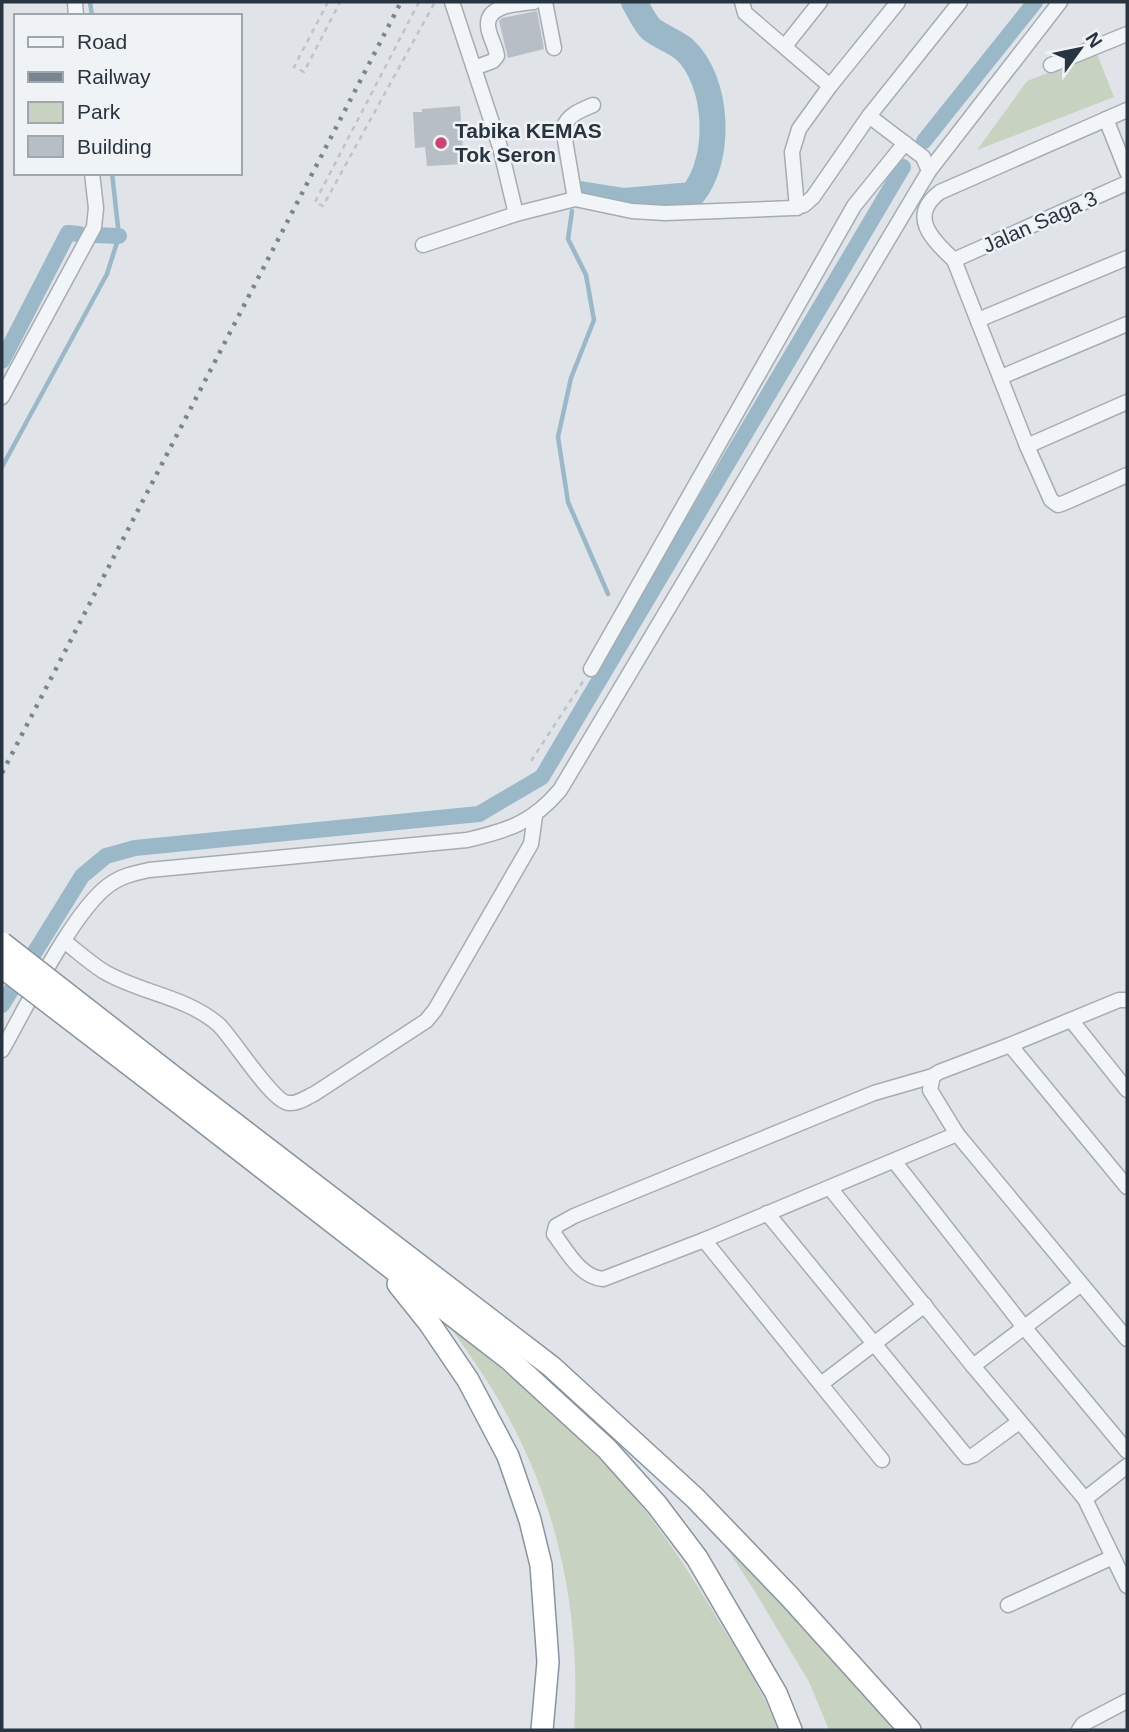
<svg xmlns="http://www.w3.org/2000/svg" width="1129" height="1732" viewBox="0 0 1129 1732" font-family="Helvetica,sans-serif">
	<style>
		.green { fill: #c8d2c1 }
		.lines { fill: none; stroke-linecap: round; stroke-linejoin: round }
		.stream { stroke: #9bb8c9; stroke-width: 4.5 }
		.canal { stroke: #9bb8c9; stroke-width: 16 }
		.river { stroke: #9bb8c9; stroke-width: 26 }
		.building { fill: #b7bec5 }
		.minor-casing { stroke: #a5acb3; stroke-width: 17 }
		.highway-casing { stroke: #87949f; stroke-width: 24 }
		.path { stroke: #bdc3c7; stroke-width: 2.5; stroke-dasharray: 5 5; stroke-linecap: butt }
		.minor { stroke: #f2f5f7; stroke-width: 14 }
		.highway { stroke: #fff; stroke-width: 21 }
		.rail { stroke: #798692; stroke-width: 4.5; stroke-dasharray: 3.5 7; stroke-linecap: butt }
		.highway-bridge-casing { stroke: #87949f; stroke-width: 24; stroke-linecap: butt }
		.highway-bridge { stroke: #fff; stroke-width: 21 }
		.poi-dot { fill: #cd456e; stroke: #eff3f6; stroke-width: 2.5 }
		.labels { text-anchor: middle; stroke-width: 5; stroke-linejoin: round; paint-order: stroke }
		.poi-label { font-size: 21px; font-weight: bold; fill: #283440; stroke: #eff3f6; text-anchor: start }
		.street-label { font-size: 21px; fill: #283440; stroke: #eff3f6 }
	</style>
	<rect width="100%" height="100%" fill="#e0e4e9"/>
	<g class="green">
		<path d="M 1097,54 L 1114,97 L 977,150 L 1027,81 Z"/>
		<path d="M 450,1327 C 501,1368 552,1410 598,1457 C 648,1507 687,1567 723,1628 C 744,1661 764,1693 778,1730 L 574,1730 C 581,1625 562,1520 513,1426 C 495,1391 473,1359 450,1327 Z"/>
		<path d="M 717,1533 L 897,1730 L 829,1730 L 809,1682 L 754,1590 Z"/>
	</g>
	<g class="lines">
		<g class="stream">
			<path d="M 90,2 L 92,16"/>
			<path d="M 572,211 L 568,239 L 586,275 L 594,320 L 571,378 L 558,437 L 568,502 L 608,594"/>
			<path d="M 2,467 L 107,274 L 119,236 L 112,173"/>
		</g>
		<g class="canal">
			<path d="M 924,141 L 1035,2"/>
			<path d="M 93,235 L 119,236"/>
			<path d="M 2,361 L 68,233 L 79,234"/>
			<path d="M 2,1005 L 82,876 L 106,856 L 135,848 L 479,814 L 542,777 L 903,167"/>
		</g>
		<path class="river" d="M 580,194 L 624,201 L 692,195 C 722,160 719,81 684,49 C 674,41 661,37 651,29 C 644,22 639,10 634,2"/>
	</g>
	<g class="building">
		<path d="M 537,11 L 544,49 L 508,58 L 499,21 L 502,18 Z"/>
		<path d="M 460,106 L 464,164 L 427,166 L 425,147 L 415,148 L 413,112 L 422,112 L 422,109 Z"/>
	</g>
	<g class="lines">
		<defs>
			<g id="minor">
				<path d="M 75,2 L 76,16"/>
				<path d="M 452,2 L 500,147 L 516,214 L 575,199 L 632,211 L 665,213 L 793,208 L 804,205 L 813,197 L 869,116 L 960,2"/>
				<path d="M 545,2 L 554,48"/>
				<path d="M 742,2 L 745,13 L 830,86"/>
				<path d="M 785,46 L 820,2"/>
				<path d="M 1051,65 L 1127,34"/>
				<path d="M 474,68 L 493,61 L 497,56 C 496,46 488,35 488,25 C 487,4 520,4 534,2"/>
				<path d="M 1127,110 L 940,192 C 908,216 932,240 954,260 L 1027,446 L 1051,500 L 1058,505 L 1064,503 L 1127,475"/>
				<path d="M 869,116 L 923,157 L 929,171"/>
				<path d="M 1106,119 L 1127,172"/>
				<path d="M 575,199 L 563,128 C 568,115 579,111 593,105"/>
				<path d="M 797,208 L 792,152 L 799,129 L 830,86 L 898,2"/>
				<path d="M 423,245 L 516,214"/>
				<path d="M 954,260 L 1127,183"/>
				<path d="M 978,320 L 1127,258"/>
				<path d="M 1001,377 L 1127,324"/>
				<path d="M 2,397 L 94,227 L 96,208 L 92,173"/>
				<path d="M 1027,446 L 1127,402"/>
				<path d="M 591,669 L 854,206 L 905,143"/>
				<path d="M 64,941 C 77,951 89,962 103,971 C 139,993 186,996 219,1025 C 234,1040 273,1103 289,1103 C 298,1104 307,1097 314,1094 L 426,1021 L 435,1010 L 531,844 L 535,816"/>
				<path d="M 1127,1000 L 1119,1000 L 1010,1045 L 939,1072 L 933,1076 L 930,1090 L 957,1134 L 1127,1339"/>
				<path d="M 1071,1020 L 1127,1090"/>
				<path d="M 1010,1045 L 1127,1187"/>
				<path d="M 2,1050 C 26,1008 72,912 109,885 C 121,876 135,873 149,870 L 467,840 C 509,830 532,823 560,790 L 929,171 L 1060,2"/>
				<path d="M 933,1076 L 874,1093 L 574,1216 L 556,1226 L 554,1234 C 567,1251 580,1277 603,1279 L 704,1240 L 957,1134"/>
				<path d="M 894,1161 L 1024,1327 L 1127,1451"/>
				<path d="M 830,1188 L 973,1366 L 1085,1499 L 1127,1586"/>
				<path d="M 767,1213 L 967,1457 L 974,1455 L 1019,1422"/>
				<path d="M 704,1240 L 882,1460"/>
				<path d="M 973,1366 L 1080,1285"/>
				<path d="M 821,1384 L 925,1305"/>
				<path d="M 1085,1499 L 1127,1466"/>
				<path d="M 1008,1605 L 1113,1557"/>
				<path d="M 1079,1730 L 1083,1724 L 1127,1701"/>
			</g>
			<g id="highway">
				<path d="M 170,1074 L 552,1367 L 695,1498 L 790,1597 L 910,1730"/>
				<path d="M 161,1089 L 510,1360 L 607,1449 L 657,1505 L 697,1558 L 776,1693 L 791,1730"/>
				<path d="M 398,1284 L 430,1324 L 468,1380 L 508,1456 L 530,1520 L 541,1565 L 548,1662 L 542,1730"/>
			</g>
		</defs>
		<use href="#minor" class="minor-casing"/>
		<use href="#highway" class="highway-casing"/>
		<g class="path">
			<path d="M 328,2 L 294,67 L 304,72 L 340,2"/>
			<path d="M 419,2 L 315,202 L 323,206 L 435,2"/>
			<path d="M 531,761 L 584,680"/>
		</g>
		<use href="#minor" class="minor"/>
		<use href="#highway" class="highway"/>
		<path class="rail" d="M 2,773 L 401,2"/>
		<defs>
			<g id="highway-bridge">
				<path d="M 2,943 L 170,1074"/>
				<path d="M 2,967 L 161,1089"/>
			</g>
		</defs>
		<use href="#highway-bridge" class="highway-bridge-casing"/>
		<use href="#highway-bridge" class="highway-bridge"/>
	</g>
	<circle class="poi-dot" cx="441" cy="143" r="7"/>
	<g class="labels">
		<g class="poi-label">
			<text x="455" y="138">Tabika KEMAS<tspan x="455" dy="24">Tok Seron</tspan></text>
		</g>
		<g class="street-label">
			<text transform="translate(1040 222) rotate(-24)" y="7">Jalan Saga 3</text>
		</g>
	</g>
	<rect width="1129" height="1732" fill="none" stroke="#283440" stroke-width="7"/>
	<rect x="14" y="14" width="228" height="161" fill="#eff3f6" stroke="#9fa7ad" stroke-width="2"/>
	<rect x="28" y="37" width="35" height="10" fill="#f2f5f7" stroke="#9fa7ad" stroke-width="2"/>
	<text x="77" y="49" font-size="21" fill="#283440">Road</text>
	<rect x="28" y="72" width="35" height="10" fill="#798692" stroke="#9fa7ad" stroke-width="2"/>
	<text x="77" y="84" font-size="21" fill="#283440">Railway</text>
	<rect x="28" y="102" width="35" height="21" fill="#c8d2c1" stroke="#9fa7ad" stroke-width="2"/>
	<text x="77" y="119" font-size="21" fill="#283440">Park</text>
	<rect x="28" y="136" width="35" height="21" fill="#b7bec5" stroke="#9fa7ad" stroke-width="2"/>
	<text x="77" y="154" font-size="21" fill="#283440">Building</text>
	<g transform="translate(1080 49) rotate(57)" stroke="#eff3f6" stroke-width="5" paint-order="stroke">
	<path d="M0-5L12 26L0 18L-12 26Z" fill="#283440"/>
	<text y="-10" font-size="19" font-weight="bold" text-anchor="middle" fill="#283440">N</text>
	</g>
</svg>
